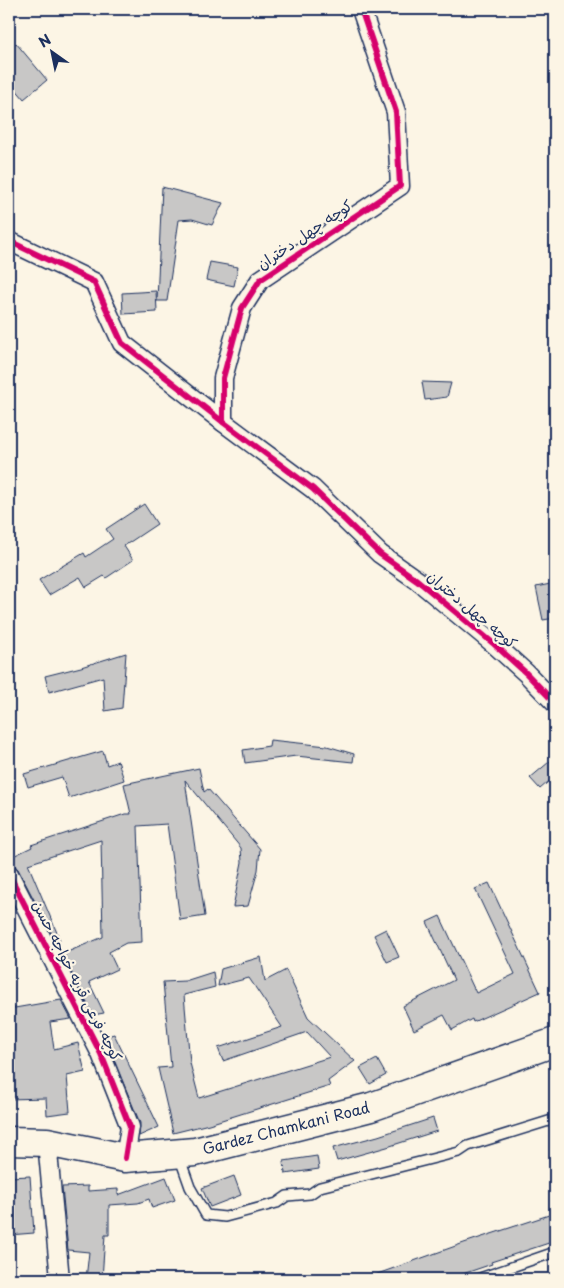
<svg xmlns="http://www.w3.org/2000/svg" width="564" height="1288" viewBox="0 0 564 1288" font-family="'Playpen Sans','Playpen Sans Arabic',sans-serif">
	<style>
		.building { fill: #c8c7c6; stroke: #1b2f5e }
		.lines { fill: none; stroke-linecap: round; stroke-linejoin: round }
		.lane-casing { stroke: #1b2f5e; stroke-width: 12 }
		.street-casing { stroke: #1b2f5e; stroke-width: 21 }
		.highway-casing { stroke: #1b2f5e; stroke-width: 31 }
		.lane { stroke: #fcf5e5; stroke-width: 9 }
		.street { stroke: #fcf5e5; stroke-width: 18 }
		.highway { stroke: #fcf5e5; stroke-width: 28 }
		.cycleway-casing { stroke: #fcf5e5; stroke-width: 9 }
		.cycleway { stroke: #d6006c; stroke-width: 6 }
		.labels { text-anchor: middle; stroke-width: 4.5; stroke-linejoin: round; paint-order: stroke }
		.street-label { font-size: 15px; fill: #1b2f5e; stroke: #fcf5e5 }
	</style>
	<rect width="100%" height="100%" fill="#fcf5e5"/>
	<filter id="ink" filterUnits="userSpaceOnUse"><feTurbulence type="fractalNoise" baseFrequency=".02" numOctaves="2"/><feDisplacementMap in="SourceGraphic" scale="10" xChannelSelector="R" yChannelSelector="G"/><feConvolveMatrix kernelMatrix="1 2 1 2 8 2 1 2 1" color-interpolation-filters="sRGB"/></filter>
	<g filter="url(#ink)">
		<g class="building">
			<path d="M 16,43 L 47,80 L 24,99 L 9,81 L 9,49 Z"/>
			<path d="M 162,187 L 223,203 L 212,225 L 192,219 L 179,220 L 167,301 L 157,301 Z"/>
			<path d="M 210,262 L 238,267 L 234,286 L 206,280 Z"/>
			<path d="M 156,291 L 157,312 L 123,314 L 122,293 Z"/>
			<path d="M 422,382 L 451,383 L 447,397 L 425,400 Z"/>
			<path d="M 144,504 L 157,524 L 124,546 L 133,560 L 106,578 L 104,576 L 86,587 L 80,577 L 49,595 L 39,580 L 84,553 L 86,557 L 113,539 L 106,529 Z"/>
			<path d="M 555,583 L 555,618 L 543,620 L 536,587 Z"/>
			<path d="M 126,653 L 122,708 L 105,711 L 103,677 L 49,692 L 45,676 L 81,667 Z"/>
			<path d="M 270,740 L 327,746 L 354,754 L 353,762 L 296,756 L 245,763 L 243,750 L 269,746 Z"/>
			<path d="M 103,751 L 107,765 L 118,761 L 124,780 L 69,798 L 62,777 L 28,787 L 24,774 Z"/>
			<path d="M 555,757 L 555,776 L 540,789 L 530,778 Z"/>
			<path d="M 199,768 L 204,792 L 208,789 L 260,849 L 258,870 L 248,906 L 233,907 L 242,862 L 241,848 L 185,780 L 205,916 L 180,920 L 167,824 L 138,826 L 142,942 L 126,943 L 109,952 L 117,969 L 89,982 L 104,1013 L 93,1015 L 65,960 L 65,953 L 103,937 L 101,840 L 28,864 L 60,940 L 56,942 L 18,869 L 12,864 L 9,858 L 32,847 L 31,845 L 125,814 L 131,814 L 124,784 Z"/>
			<path d="M 489,883 L 540,992 L 473,1022 L 472,1019 L 452,1030 L 444,1015 L 414,1030 L 403,1006 L 454,980 L 427,922 L 440,916 L 476,993 L 515,974 L 475,889 Z"/>
			<path d="M 386,929 L 399,957 L 387,962 L 374,935 Z"/>
			<path d="M 261,957 L 265,981 L 286,970 L 308,1017 L 355,1061 L 328,1081 L 330,1086 L 209,1124 L 173,1133 L 158,1068 L 171,1067 L 163,982 L 185,981 L 213,972 L 215,987 L 184,995 L 190,1063 L 199,1098 L 330,1057 L 307,1032 L 223,1061 L 218,1048 L 282,1027 L 249,978 L 218,986 L 221,969 Z"/>
			<path d="M 61,1000 L 71,1019 L 50,1022 L 54,1049 L 78,1043 L 85,1072 L 67,1076 L 70,1112 L 47,1115 L 46,1098 L 9,1099 L 9,1009 Z"/>
			<path d="M 114,1034 L 159,1127 L 139,1136 L 140,1123 L 104,1037 Z"/>
			<path d="M 377,1059 L 386,1075 L 370,1084 L 360,1068 Z"/>
			<path d="M 433,1118 L 437,1131 L 387,1147 L 337,1161 L 333,1148 L 378,1136 Z"/>
			<path d="M 317,1156 L 319,1169 L 285,1174 L 284,1161 Z"/>
			<path d="M 30,1176 L 34,1233 L 9,1235 L 9,1177 Z"/>
			<path d="M 234,1176 L 241,1195 L 210,1207 L 202,1188 Z"/>
			<path d="M 166,1177 L 175,1200 L 152,1208 L 149,1199 L 138,1203 L 109,1205 L 109,1235 L 105,1235 L 102,1279 L 86,1279 L 89,1252 L 68,1250 L 62,1187 L 88,1186 L 88,1191 L 118,1189 L 118,1195 Z"/>
			<path d="M 555,1213 L 555,1241 L 491,1262 L 492,1264 L 448,1279 L 369,1279 L 369,1277 L 464,1243 Z"/>
		</g>
		<g class="lines">
			<defs>
				<g id="lane">
					<path d="M 179,1156 L 190,1187 L 206,1215 L 225,1217 L 277,1203 L 287,1196 L 310,1194 L 320,1187 L 459,1152 L 468,1146 L 555,1119"/>
					<path d="M 477,1279 L 555,1252"/>
				</g>
				<g id="street">
					<path d="M 361,9 L 396,112 L 400,186 L 260,280 L 242,308 L 223,378 L 223,422 L 313,489 L 380,554 L 417,580 L 494,644 L 526,673 L 555,703"/>
					<path d="M 9,241 L 94,282 L 122,343 L 223,422"/>
					<path d="M 9,874 L 101,1054 L 130,1127 L 125,1158"/>
					<path d="M 47,1142 L 60,1279"/>
				</g>
				<g id="highway">
					<path id="s1" d="M 9,1141 L 47,1142 L 125,1158 L 195,1152 L 371,1107 L 555,1042"/>
				</g>
			</defs>
			<use href="#lane" class="lane-casing"/>
			<use href="#street" class="street-casing"/>
			<use href="#highway" class="highway-casing"/>
			<use href="#lane" class="lane"/>
			<use href="#street" class="street"/>
			<use href="#highway" class="highway"/>
			<defs>
				<g id="cycleway">
					<path d="M 361,9 L 396,112 L 400,186 L 260,280 L 242,308 L 223,378 L 223,422 L 313,489 L 380,554 L 417,580 L 494,644 L 526,673 L 555,703"/>
					<path d="M 9,241 L 94,282 L 122,343 L 223,422"/>
					<path d="M 9,874 L 101,1054 L 130,1127 L 125,1158"/>
				</g>
			</defs>
			<use href="#cycleway" class="cycleway-casing"/>
			<use href="#cycleway" class="cycleway"/>
		</g>
	</g>
	<g class="labels">
		<g class="street-label">
			<text transform="translate(305 235) rotate(-34)" y="5">کوچه چهل دختران</text>
			<text transform="translate(472 610) rotate(40)" y="5">کوچه چهل دختران</text>
			<text transform="translate(77 981) rotate(63)" y="5">کوچه فرعی قریه خواجه حسن</text>
			<text dy="5" stroke="none"><textPath href="#s1" startOffset="282">Gardez Chamkani Road</textPath></text>
		</g>
	</g>
	<rect width="564" height="1288" fill="none" stroke="#fcf5e5" stroke-width="30"/>
	<rect x="15" y="15" width="534" height="1258" fill="none" stroke="#1b2f5e" stroke-width="2" filter="url(#ink)"/>
	<g transform="translate(52 52) rotate(327)" stroke="#fcf5e5" stroke-width="4" paint-order="stroke">
	<path d="M0-4L9 19L0 12L-9 19Z" fill="#1b2f5e"/>
	<text y="-8" font-size="14" font-weight="bold" text-anchor="middle" fill="#1b2f5e">N</text>
	</g>
</svg>
